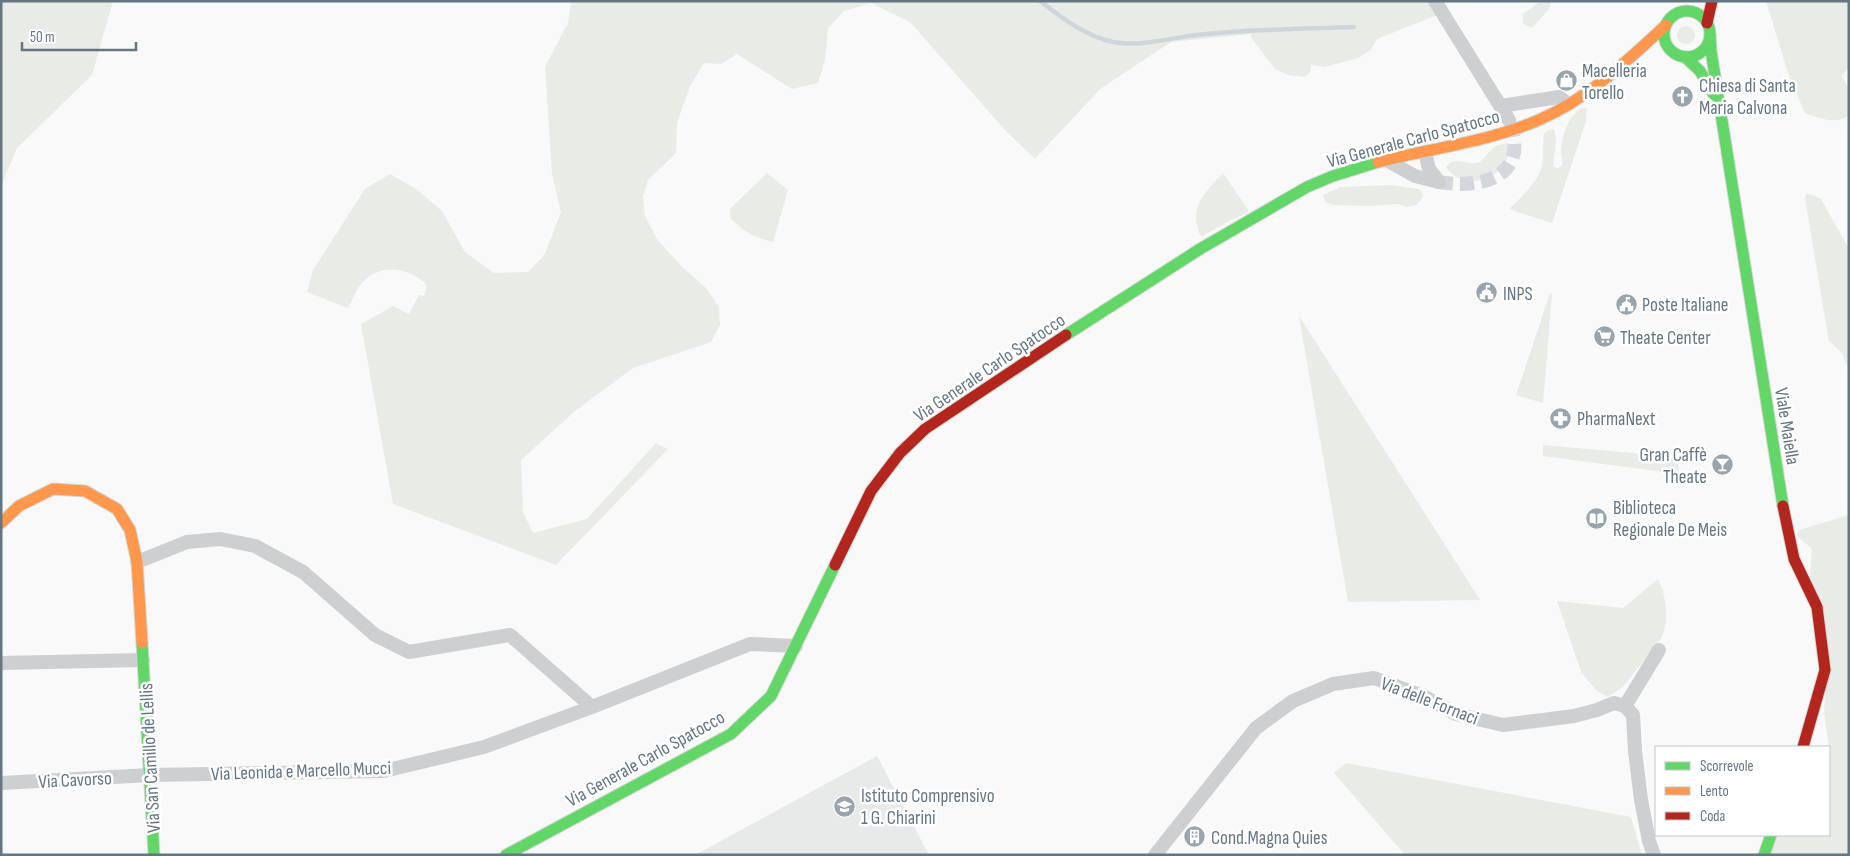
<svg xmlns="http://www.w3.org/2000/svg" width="1850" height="856" viewBox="0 0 1850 856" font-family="'Sofia Sans Condensed',sans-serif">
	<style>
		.built { fill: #e8e9e9 }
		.green { fill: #e8ebe6 }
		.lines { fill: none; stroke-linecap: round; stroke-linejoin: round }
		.stream { stroke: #ced6d9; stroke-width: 4.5 }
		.street-tunnel { stroke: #d4d8dc; stroke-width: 14; stroke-dasharray: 14 7; stroke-linecap: butt }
		.fast-casing { stroke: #d5d6d7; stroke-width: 13 }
		.slow-casing { stroke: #d5d6d7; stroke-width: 13 }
		.jam-casing { stroke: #d5d6d7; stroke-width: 13 }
		.street { stroke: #cecfd0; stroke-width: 14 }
		.fast { stroke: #63d668; stroke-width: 11 }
		.slow { stroke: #ff974d; stroke-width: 11 }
		.jam { stroke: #b3261e; stroke-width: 11 }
		.labels { text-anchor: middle; stroke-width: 5; stroke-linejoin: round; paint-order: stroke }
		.poi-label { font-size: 19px; fill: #657683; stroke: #fff; text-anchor: start }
		.street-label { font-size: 19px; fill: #657683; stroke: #fff }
	</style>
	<rect width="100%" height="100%" fill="#f9f9f9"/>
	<path class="built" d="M 877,756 L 929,855 L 695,855 Z"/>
	<g class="green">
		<path d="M 1,1 L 113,1 L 92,75 L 17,148 L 1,186 Z"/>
		<path d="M 571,1 L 1428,1 L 1437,15 L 1377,39 L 1371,50 L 1358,58 L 1324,67 L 1311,65 L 1310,72 L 1305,77 L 1288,75 L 1275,69 L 1251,37 L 1251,34 L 1171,42 L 1100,89 L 1035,159 L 1005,130 L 910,22 L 871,3 L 844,11 L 828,28 C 827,48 825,64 818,83 L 792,89 L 737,54 L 721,64 L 704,63 L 690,86 L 677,123 L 676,153 L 648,180 L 643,196 L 645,216 L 657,239 L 681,266 L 706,288 L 719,307 L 720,325 L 711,342 L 633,368 L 575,411 L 521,460 L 523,512 L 533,533 L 587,519 L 656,443 L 668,449 L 556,565 L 393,504 L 361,324 L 393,306 L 409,314 L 419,295 L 424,296 L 426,290 L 426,284 C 408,267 379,263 362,283 C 356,289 353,300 348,308 L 307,292 L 313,270 L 365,189 L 390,174 L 416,189 L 442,211 L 465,252 L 494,273 L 528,272 L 545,254 L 561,212 L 552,174 L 545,67 L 568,23 Z"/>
		<path d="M 1538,1 L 1551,1 L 1549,9 L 1532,28 L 1523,24 L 1523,14 L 1538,3 Z"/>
		<path d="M 1766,1 L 1849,1 L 1849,67 L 1842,76 L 1849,90 L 1849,116 C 1835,125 1819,118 1805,113 L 1789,76 Z"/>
		<circle cx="1686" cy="35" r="9"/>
		<path d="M 1581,108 L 1587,108 L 1586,121 L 1552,223 L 1509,209 C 1519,200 1537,182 1541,169 C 1545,157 1542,145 1544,134 L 1549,130 L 1554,129 L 1556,138 L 1553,166 L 1557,168 L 1561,167 C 1564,161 1561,157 1561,151 C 1562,135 1568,117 1581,108 Z"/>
		<path d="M 1508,143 C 1515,176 1465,196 1446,167 C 1455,154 1467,167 1479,162 C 1485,159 1488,152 1493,148 C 1496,145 1503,144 1508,143 Z"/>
		<path d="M 767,173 L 788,190 L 773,242 C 755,238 744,232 731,219 L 730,209 Z"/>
		<path d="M 1223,173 L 1249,211 L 1243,215 L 1231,220 L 1201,237 C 1188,207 1204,194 1223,173 Z"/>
		<path d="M 1390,185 L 1419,189 L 1423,194 L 1421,200 L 1416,205 L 1406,207 L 1399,204 L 1370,206 L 1334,205 L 1325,202 L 1323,195 L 1340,187 Z"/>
		<path d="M 1807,193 L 1821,199 L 1849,249 L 1849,371 L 1842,353 L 1829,341 L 1805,198 Z"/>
		<path d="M 1550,293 L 1552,294 L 1543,403 L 1516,395 Z"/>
		<path d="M 1299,316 L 1480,600 L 1348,602 Z"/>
		<path d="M 1543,445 L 1677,457 L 1679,474 L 1543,456 Z"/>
		<path d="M 1849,515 L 1849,855 L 1766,855 L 1774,835 L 1829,835 L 1829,750 L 1824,712 L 1827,673 L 1810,573 L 1812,549 L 1797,536 L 1799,530 Z"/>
		<path d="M 1658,579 L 1663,591 L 1666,607 L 1666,622 L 1662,637 L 1623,687 L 1608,697 L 1597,691 L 1581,672 L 1557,601 L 1623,608 Z"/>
		<path d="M 1346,763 L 1631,817 L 1642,855 L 1405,855 L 1334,773 Z"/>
	</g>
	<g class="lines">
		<path class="stream" d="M 1040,1 C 1062,18 1085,36 1113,42 C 1140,47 1170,38 1197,35 C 1249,29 1301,29 1354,27"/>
		<path class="street-tunnel" d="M 1439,182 C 1480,189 1530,178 1510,123"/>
		<defs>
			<g id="fast">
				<circle cx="1687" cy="34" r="23"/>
				<path d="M 1710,35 L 1711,51 L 1783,506"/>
				<path d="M 1685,57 L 1700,71 L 1714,95"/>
				<path d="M 1066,335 L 1200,249 L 1307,187 L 1333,176 L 1378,162"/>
				<path d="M 142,643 L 154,855"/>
				<path d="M 506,855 L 731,734 L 771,696 L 835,565"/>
				<path d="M 1764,855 L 1771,835"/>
			</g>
			<g id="slow">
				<path d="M 1378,162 C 1432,148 1489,142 1541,119 C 1589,98 1628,60 1666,25"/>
				<path d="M 1,523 L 19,506 L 53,489 L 85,491 L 117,509 L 130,530 L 137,562 L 142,643"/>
			</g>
			<g id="jam">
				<path d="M 1707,23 L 1712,1"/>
				<path d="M 1783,506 L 1794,559 L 1817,607 L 1825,670 L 1803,747"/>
				<path d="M 835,565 L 871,491 L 900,453 L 925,429 L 1066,335"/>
			</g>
		</defs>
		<use href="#fast" class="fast-casing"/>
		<use href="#slow" class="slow-casing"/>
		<use href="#jam" class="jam-casing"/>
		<g class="street">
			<path d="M 1435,1 L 1509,120"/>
			<path d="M 1501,106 L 1559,97 L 1568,104"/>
			<path d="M 1425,152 L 1429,169 L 1439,182"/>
			<path d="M 1388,161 L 1415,176 L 1439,182"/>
			<path d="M 137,562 L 187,542 L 220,539 L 255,546 L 303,572 L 375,635 L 409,652 L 510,635 L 592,707"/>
			<path d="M 1,663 L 143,660"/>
			<path d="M 1625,706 L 1659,650"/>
			<path d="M 1,783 L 150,775 L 384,771 L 484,747 L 592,707 L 750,644 L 796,646"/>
			<path d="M 1155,855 L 1256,728 L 1293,701 L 1333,684 L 1374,678 L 1423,696 L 1456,714 L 1503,725 L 1574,716 L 1597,710 L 1614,703 L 1625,706 L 1633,715 L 1635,751 L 1641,800 L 1649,841 L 1654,855"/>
		</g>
		<use href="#fast" class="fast"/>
		<use href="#slow" class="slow"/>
		<use href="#jam" class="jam"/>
	</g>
	<defs>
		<symbol id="shop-disc" viewBox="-11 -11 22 22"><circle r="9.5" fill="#99a4ac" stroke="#fff"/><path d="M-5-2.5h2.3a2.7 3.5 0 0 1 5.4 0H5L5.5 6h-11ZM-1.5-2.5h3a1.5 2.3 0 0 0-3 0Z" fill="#fff"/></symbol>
		<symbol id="church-disc" viewBox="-11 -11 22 22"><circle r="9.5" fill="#99a4ac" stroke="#fff"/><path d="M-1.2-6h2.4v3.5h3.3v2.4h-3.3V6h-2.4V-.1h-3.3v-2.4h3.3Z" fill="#fff"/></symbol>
		<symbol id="civic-disc" viewBox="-11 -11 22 22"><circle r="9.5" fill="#99a4ac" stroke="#fff"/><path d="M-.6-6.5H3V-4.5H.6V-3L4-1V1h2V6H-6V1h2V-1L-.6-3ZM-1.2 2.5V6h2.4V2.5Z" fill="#fff"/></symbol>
		<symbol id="supermarket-disc" viewBox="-11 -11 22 22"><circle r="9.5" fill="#99a4ac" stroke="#fff"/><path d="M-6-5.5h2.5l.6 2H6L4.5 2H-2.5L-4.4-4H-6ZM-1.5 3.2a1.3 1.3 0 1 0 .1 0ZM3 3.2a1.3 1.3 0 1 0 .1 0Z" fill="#fff"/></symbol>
		<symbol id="pharmacy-disc" viewBox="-11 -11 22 22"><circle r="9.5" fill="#99a4ac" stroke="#fff"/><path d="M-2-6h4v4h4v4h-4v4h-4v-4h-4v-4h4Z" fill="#fff"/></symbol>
		<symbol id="bar-disc" viewBox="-11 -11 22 22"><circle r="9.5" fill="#99a4ac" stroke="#fff"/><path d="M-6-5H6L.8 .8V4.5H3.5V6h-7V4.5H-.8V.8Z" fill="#fff"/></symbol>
		<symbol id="library-disc" viewBox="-11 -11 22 22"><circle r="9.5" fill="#99a4ac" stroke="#fff"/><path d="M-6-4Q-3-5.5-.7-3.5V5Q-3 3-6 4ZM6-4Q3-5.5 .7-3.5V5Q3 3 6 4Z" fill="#fff"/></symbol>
		<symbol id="school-disc" viewBox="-11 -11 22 22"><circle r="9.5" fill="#99a4ac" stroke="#fff"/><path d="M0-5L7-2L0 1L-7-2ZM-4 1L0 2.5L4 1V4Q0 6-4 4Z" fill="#fff"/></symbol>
		<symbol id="building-disc" viewBox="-11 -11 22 22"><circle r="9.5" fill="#99a4ac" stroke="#fff"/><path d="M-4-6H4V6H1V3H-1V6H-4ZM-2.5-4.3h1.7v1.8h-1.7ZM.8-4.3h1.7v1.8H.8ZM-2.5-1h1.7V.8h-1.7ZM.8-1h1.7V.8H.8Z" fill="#fff"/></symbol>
	</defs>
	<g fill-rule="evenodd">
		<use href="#shop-disc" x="1554" y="68" width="25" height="25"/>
		<use href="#church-disc" x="1670" y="84" width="25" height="25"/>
		<use href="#civic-disc" x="1474" y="280" width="25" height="25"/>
		<use href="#civic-disc" x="1614" y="292" width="25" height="25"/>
		<use href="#supermarket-disc" x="1592" y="324" width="25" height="25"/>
		<use href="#pharmacy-disc" x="1548" y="406" width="25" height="25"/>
		<use href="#bar-disc" x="1710" y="452" width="25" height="25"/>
		<use href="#library-disc" x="1584" y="506" width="25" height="25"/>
		<use href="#school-disc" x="832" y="794" width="25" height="25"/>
		<use href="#building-disc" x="1182" y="824" width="25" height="25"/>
	</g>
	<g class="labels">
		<g class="poi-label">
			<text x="1582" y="77">Macelleria<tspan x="1582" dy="22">Torello</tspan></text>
			<text x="1699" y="92">Chiesa di Santa<tspan x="1699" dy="22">Maria Calvona</tspan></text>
			<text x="1503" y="300">INPS</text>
			<text x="1642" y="311">Poste Italiane</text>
			<text x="1620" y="344">Theate Center</text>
			<text x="1577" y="425">PharmaNext</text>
			<text x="1707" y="461" text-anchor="end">Gran Caffè<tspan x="1707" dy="22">Theate</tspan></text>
			<text x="1613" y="514">Biblioteca<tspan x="1613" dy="22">Regionale De Meis</tspan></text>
			<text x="861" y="802">Istituto Comprensivo<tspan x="861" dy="22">1 G. Chiarini</tspan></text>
			<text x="1211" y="844">Cond.Magna Quies</text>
		</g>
		<g class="street-label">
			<text transform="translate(1413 138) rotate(-15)" y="7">Via Generale Carlo Spatocco</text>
			<text transform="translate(989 367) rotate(-34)" y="7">Via Generale Carlo Spatocco</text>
			<text transform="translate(1788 426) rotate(81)" y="7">Viale Maiella</text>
			<text transform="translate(1430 700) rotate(21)" y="7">Via delle Fornaci</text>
			<text transform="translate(149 758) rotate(-93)" y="7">Via San Camillo de Lellis</text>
			<text transform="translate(645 758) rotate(-29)" y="7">Via Generale Carlo Spatocco</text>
			<text transform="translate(301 770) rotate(-2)" y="7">Via Leonida e Marcello Mucci</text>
			<text transform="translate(75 779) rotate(-3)" y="7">Via Cavorso</text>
		</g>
	</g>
	<rect width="1850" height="856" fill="none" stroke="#657683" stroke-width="5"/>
	<rect x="1655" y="746" width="175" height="90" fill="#ffffff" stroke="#c1c8cd"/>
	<rect x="1665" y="762" width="25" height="8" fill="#63d668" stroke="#c1c8cd"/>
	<text x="1700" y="771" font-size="15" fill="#657683">Scorrevole</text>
	<rect x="1665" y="787" width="25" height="8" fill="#ff974d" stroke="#c1c8cd"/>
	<text x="1700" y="796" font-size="15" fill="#657683">Lento</text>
	<rect x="1665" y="812" width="25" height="8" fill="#b3261e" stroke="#c1c8cd"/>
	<text x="1700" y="821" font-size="15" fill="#657683">Coda</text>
	<path d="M22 42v8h114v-8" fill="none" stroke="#657683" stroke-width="2.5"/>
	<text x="30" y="42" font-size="15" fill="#657683" stroke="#ffffff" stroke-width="4" paint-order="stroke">50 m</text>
</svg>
